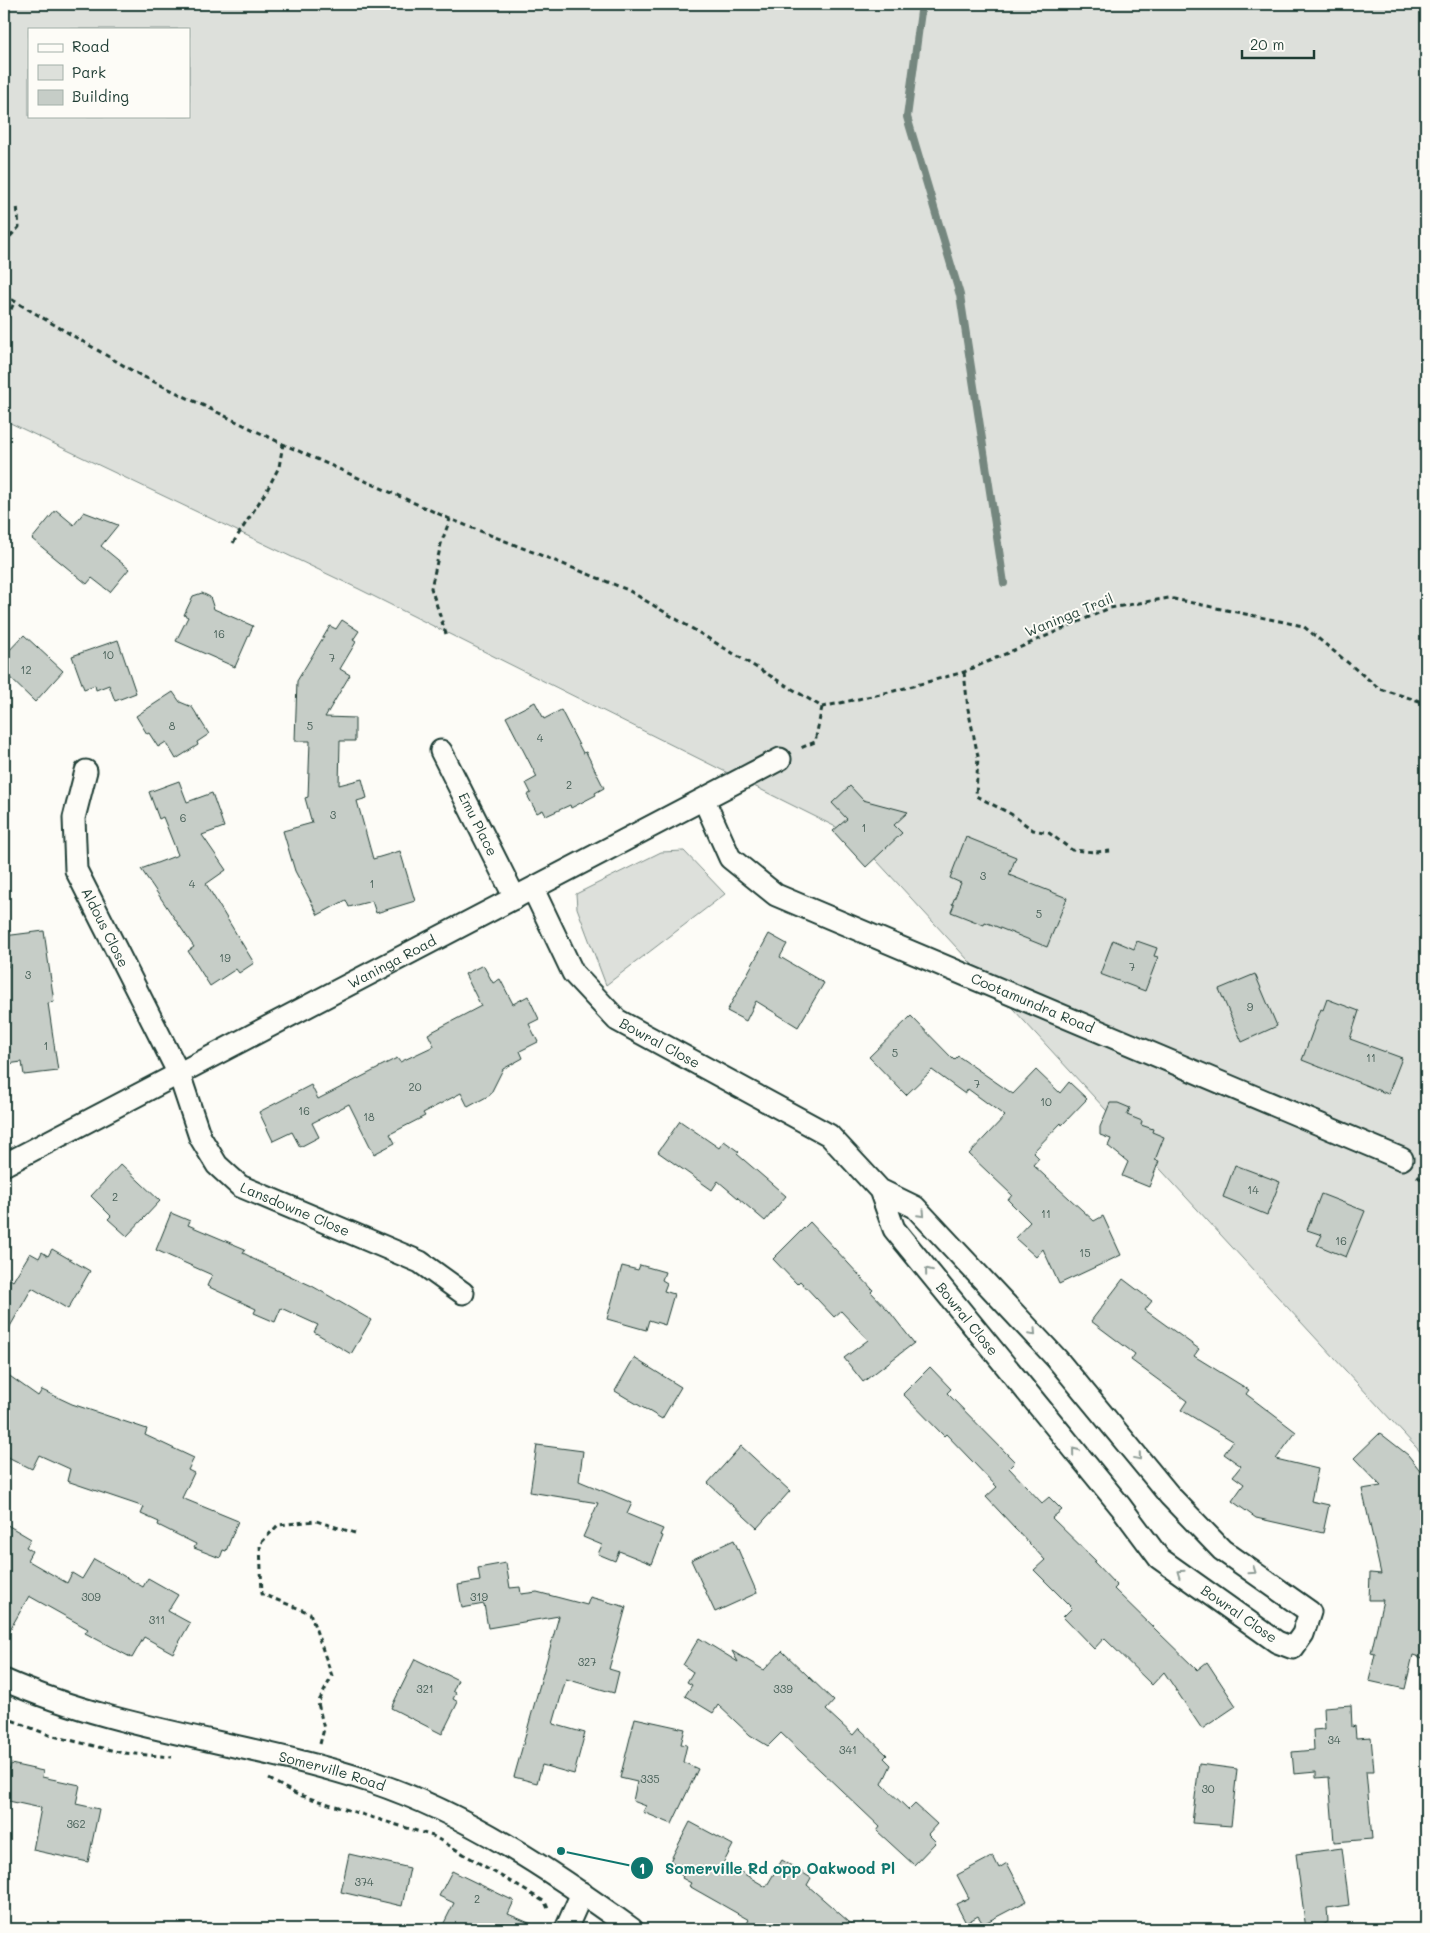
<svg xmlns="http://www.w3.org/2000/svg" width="1430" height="1933" viewBox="0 0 1430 1933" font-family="Mali,sans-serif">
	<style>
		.green { fill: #dde0db; stroke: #7e8e88; fill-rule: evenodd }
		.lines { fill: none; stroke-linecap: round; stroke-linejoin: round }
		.stream { stroke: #75877f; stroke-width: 8 }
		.building { fill: #c6cdc7; stroke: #1f3d34 }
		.street-casing { stroke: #1f3d34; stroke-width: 25 }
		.path { stroke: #1f3d34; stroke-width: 3; stroke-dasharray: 5 4; stroke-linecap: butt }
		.street { stroke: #fdfcf7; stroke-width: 21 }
		.oneway { stroke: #8e9c96 }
		.labels { text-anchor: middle; stroke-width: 4; stroke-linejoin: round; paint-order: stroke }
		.number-label { font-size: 11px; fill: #496159 }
		.street-label { font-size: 14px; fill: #1f3d34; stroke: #fdfcf7 }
		.leader { fill: none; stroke: #0f766e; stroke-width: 2 }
		.callout-dot { fill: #0f766e; stroke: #fdfcf7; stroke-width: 2 }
		.mark-label { font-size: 15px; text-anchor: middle; font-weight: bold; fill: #fff }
		.callout-label { font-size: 15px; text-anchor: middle; font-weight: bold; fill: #0f766e; stroke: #fdfcf7; stroke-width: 4; stroke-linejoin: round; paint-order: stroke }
	</style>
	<rect width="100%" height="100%" fill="#fdfcf7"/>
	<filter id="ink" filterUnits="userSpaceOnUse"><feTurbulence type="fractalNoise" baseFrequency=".02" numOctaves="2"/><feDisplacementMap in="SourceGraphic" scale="10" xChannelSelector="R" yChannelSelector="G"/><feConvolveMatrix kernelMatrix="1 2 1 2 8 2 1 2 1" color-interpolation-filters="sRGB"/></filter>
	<g filter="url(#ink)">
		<g class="green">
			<path d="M 4,4 L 1426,4 L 1426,1458 L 854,836 L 359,589 L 4,420 ZM 29,29 L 189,29 L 189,116 L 29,116 Z"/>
			<path d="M 684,851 L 725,894 L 606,985 L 577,908 L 576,894 L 661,852 Z"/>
		</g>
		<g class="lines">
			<path class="stream" d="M 922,4 L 907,117 L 960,295 L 1004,583"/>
		</g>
		<g class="building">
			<path d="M 56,510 L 74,525 L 84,512 L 118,525 L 101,546 L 129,569 L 110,592 L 92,578 L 87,584 L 32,539 Z"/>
			<path d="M 202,593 L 210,597 L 214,609 L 253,626 L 235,667 L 176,641 L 188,617 L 184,615 L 193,596 Z"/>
			<path d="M 342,620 L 359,631 L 353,640 L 356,642 L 340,669 L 350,675 L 325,717 L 355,718 L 355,741 L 340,741 L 339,785 L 362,779 L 367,798 L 357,801 L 373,859 L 400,851 L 415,901 L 376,913 L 372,901 L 349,907 L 346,900 L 318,915 L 295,871 L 283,831 L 312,823 L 305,798 L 308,797 L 310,741 L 295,741 L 297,681 L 330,626 L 336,629 Z"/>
			<path d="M 24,635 L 63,671 L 35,702 L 4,672 L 4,656 Z"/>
			<path d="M 118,640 L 136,693 L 115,701 L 109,685 L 96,690 L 95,685 L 84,689 L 72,656 Z"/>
			<path d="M 173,692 L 180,702 L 192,707 L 209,734 L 197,742 L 198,745 L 176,759 L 166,742 L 158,747 L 149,733 L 147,734 L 136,716 Z"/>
			<path d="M 535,702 L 544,719 L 561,710 L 583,753 L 586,752 L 604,788 L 595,793 L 596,795 L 571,808 L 570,805 L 546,816 L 543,810 L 537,813 L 527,795 L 531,793 L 526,783 L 537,777 L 506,717 Z"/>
			<path d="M 179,781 L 187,802 L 212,793 L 224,827 L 202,835 L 226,870 L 206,884 L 254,963 L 239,973 L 236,969 L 210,986 L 188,951 L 194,947 L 141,869 L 178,855 L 163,817 L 159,819 L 149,792 Z"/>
			<path d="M 850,786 L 863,800 L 908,812 L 894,825 L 902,833 L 866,867 L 833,831 L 847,819 L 832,803 Z"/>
			<path d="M 966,837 L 1016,857 L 1009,875 L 1067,898 L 1047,947 L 985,922 L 984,925 L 951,912 L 954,905 L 952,904 L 961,883 L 950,878 Z"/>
			<path d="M 44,931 L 54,1002 L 48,1003 L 58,1071 L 24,1075 L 22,1062 L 7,1064 L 4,1037 L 4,968 L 8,967 L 4,936 Z"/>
			<path d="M 769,934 L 787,944 L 780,957 L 824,983 L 798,1027 L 756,1001 L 746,1021 L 727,1011 Z"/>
			<path d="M 1113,940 L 1134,949 L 1137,941 L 1157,948 L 1154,956 L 1158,957 L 1145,991 L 1100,974 Z"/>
			<path d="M 483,965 L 493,983 L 500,979 L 513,1004 L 528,996 L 539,1019 L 529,1024 L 538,1042 L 520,1051 L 523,1058 L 503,1069 L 490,1095 L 468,1107 L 461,1093 L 423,1113 L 425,1116 L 390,1134 L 395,1143 L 374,1154 L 349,1104 L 312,1123 L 319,1137 L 300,1147 L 292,1132 L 273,1141 L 259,1112 L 311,1085 L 318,1099 L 379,1068 L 379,1067 L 397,1058 L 400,1062 L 434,1046 L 428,1034 L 481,1006 L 465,974 Z"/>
			<path d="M 1255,974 L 1277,1026 L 1242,1042 L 1219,989 Z"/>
			<path d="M 1327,999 L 1359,1011 L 1350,1039 L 1402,1058 L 1388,1094 L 1302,1060 L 1321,1009 L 1323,1010 Z"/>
			<path d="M 911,1016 L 954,1060 L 958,1056 L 1013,1094 L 1036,1070 L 1060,1093 L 1069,1082 L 1087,1099 L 1062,1125 L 1061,1123 L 1033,1152 L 1039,1158 L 1033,1165 L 1094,1221 L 1103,1216 L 1121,1255 L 1059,1284 L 1043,1249 L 1036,1257 L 1015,1238 L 1030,1222 L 1008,1200 L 1012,1195 L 969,1154 L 1005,1116 L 968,1089 L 965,1094 L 932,1070 L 906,1095 L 869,1057 Z"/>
			<path d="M 1110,1103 L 1118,1103 L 1130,1108 L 1127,1115 L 1142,1121 L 1141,1125 L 1153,1129 L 1152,1132 L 1164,1137 L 1155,1160 L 1159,1161 L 1149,1187 L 1122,1176 L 1128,1162 L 1108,1146 L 1111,1139 L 1100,1135 L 1100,1127 Z"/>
			<path d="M 680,1121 L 719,1148 L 724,1141 L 739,1152 L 737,1154 L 786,1196 L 765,1221 L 718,1181 L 712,1190 L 658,1152 Z"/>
			<path d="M 121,1164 L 160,1201 L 127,1236 L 108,1219 L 111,1216 L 91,1196 Z"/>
			<path d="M 1235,1165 L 1280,1182 L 1267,1215 L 1223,1197 Z"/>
			<path d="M 1321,1194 L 1365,1211 L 1346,1257 L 1317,1245 L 1322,1235 L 1307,1230 Z"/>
			<path d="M 171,1213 L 190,1221 L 188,1225 L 245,1249 L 243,1253 L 251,1257 L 251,1258 L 312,1286 L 371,1320 L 351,1354 L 314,1332 L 318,1325 L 281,1308 L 275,1322 L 254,1313 L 256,1309 L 207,1286 L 212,1275 L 156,1250 Z"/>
			<path d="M 810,1222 L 873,1290 L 871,1292 L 889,1311 L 914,1343 L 863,1382 L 844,1358 L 868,1340 L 841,1311 L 834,1317 L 800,1281 L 797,1284 L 773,1259 Z"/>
			<path d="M 52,1249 L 90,1271 L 68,1309 L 32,1288 L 4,1337 L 4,1275 L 13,1281 L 30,1253 L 39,1258 L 42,1252 L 48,1256 Z"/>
			<path d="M 640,1265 L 665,1272 L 662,1280 L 667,1283 L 664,1291 L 674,1294 L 665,1325 L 649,1320 L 646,1330 L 607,1319 L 622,1266 L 638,1270 Z"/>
			<path d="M 1123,1279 L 1152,1301 L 1145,1310 L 1199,1349 L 1194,1356 L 1249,1390 L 1246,1394 L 1296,1432 L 1276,1459 L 1318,1469 L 1311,1501 L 1329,1505 L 1323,1533 L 1256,1518 L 1232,1501 L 1244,1484 L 1233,1476 L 1241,1466 L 1224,1454 L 1233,1441 L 1181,1410 L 1187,1401 L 1131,1360 L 1135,1354 L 1091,1321 Z"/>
			<path d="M 634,1358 L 681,1387 L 662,1419 L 615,1391 Z"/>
			<path d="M 930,1367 L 951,1389 L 947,1393 L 1015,1462 L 1009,1468 L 1042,1503 L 1049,1497 L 1062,1510 L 1052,1518 L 1096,1561 L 1094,1562 L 1117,1586 L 1114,1589 L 1197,1670 L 1207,1662 L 1236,1706 L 1202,1729 L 1164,1672 L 1152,1685 L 1104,1638 L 1094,1649 L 1063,1617 L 1072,1608 L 1034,1570 L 1045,1560 L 986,1497 L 997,1487 L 946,1434 L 944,1436 L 903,1394 Z"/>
			<path d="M 4,1372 L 38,1396 L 42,1390 L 72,1404 L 147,1429 L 145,1435 L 194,1458 L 188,1470 L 194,1473 L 182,1498 L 238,1521 L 226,1551 L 223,1550 L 220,1558 L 194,1548 L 196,1544 L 158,1525 L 159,1522 L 141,1514 L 144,1507 L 67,1481 L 70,1469 L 39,1455 L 32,1469 L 4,1455 Z"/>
			<path d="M 1380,1433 L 1408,1455 L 1426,1478 L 1426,1659 L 1413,1655 L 1405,1689 L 1369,1681 L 1375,1654 L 1371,1653 L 1383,1600 L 1369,1600 L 1370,1573 L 1381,1574 L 1362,1489 L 1381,1486 L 1354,1458 Z"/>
			<path d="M 537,1445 L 583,1451 L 579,1481 L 632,1503 L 627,1514 L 663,1529 L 660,1535 L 663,1536 L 652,1564 L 619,1551 L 615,1561 L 598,1554 L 602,1545 L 583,1537 L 598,1503 L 530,1492 Z"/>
			<path d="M 741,1446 L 790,1491 L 757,1528 L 708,1483 Z"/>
			<path d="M 4,1523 L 31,1539 L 26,1547 L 32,1551 L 27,1560 L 67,1583 L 72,1573 L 82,1579 L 94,1559 L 143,1587 L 148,1578 L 178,1595 L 168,1611 L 190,1623 L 173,1653 L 144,1637 L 132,1658 L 85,1633 L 88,1629 L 29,1596 L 4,1640 Z"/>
			<path d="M 734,1540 L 757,1593 L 715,1612 L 691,1560 Z"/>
			<path d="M 506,1563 L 510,1588 L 520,1587 L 521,1594 L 537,1592 L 587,1605 L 590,1597 L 626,1607 L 609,1669 L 619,1672 L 614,1693 L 566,1679 L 553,1724 L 585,1733 L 574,1774 L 542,1765 L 537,1783 L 514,1777 L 559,1616 L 488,1628 L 484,1604 L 462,1608 L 458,1585 L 480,1581 L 478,1568 Z"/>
			<path d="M 699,1638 L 738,1662 L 732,1651 L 764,1670 L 782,1651 L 834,1701 L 826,1710 L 853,1735 L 859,1728 L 887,1755 L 884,1758 L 891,1765 L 882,1784 L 909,1810 L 915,1804 L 937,1824 L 928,1834 L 936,1842 L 914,1865 L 877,1831 L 880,1827 L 781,1733 L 768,1746 L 750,1735 L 718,1705 L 713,1713 L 685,1696 L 692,1685 L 687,1682 L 693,1672 L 683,1665 Z"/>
			<path d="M 415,1659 L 458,1680 L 453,1691 L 456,1693 L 453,1699 L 458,1702 L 442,1734 L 391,1708 Z"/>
			<path d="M 1351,1705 L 1352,1727 L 1355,1726 L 1356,1738 L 1371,1737 L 1374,1771 L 1366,1771 L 1372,1839 L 1334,1842 L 1329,1777 L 1316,1778 L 1316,1772 L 1294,1774 L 1292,1752 L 1314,1750 L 1313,1730 L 1325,1729 L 1324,1707 Z"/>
			<path d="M 635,1718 L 685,1729 L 681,1744 L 687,1745 L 683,1762 L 698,1769 L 672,1824 L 643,1812 L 646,1806 L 633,1801 L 637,1782 L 620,1778 Z"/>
			<path d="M 11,1764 L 43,1771 L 42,1777 L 80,1785 L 76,1804 L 99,1809 L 88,1862 L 33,1850 L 41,1808 L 4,1800 L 4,1768 L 10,1769 Z"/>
			<path d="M 1199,1764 L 1237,1769 L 1231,1826 L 1192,1823 Z"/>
			<path d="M 690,1822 L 733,1845 L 724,1862 L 766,1887 L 782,1860 L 811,1878 L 807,1885 L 857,1929 L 743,1929 L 749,1920 L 689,1886 L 691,1883 L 682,1878 L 683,1876 L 670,1869 L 674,1863 L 670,1861 Z"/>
			<path d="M 1342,1848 L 1349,1905 L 1327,1908 L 1328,1922 L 1318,1928 L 1306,1929 L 1296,1854 Z"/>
			<path d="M 349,1854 L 410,1868 L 402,1906 L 341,1892 Z"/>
			<path d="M 993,1856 L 999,1868 L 1007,1863 L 1027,1901 L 983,1924 L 978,1916 L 966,1923 L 956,1904 L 969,1898 L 957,1875 Z"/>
			<path d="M 452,1871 L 514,1901 L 508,1914 L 543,1929 L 441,1929 L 454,1903 L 439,1896 Z"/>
		</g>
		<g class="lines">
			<defs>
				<g id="street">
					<path id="s1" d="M 441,751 L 515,898"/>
					<path id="s2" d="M 86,771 L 74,818 L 76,870 L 179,1074 L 200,1137 L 217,1165 L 240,1186 L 420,1262 L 463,1293"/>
					<path id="s3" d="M 704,800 L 730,858 L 776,895 L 1402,1159"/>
					<path id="s4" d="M 533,889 L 573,973 L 617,1020 L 829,1135 L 880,1190 L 915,1207 L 1057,1359 L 1170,1496 L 1222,1550 L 1310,1612 L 1303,1634 L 1293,1648 L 1277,1642 L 1159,1558 L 1121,1507 L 894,1229 L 880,1190"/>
					<path id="s5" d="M 4,1165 L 780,759"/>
					<path id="s6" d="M 4,1680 C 121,1732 252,1742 372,1782 C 467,1814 552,1871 632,1929"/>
					<path d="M 566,1929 L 582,1893"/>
				</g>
			</defs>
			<use href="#street" class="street-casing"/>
			<g class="path">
				<path d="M 4,243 L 19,227 L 17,205"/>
				<path d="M 4,295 L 138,374 L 283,444 L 450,519 L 628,590 L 822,707 L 815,742 L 798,749"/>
				<path d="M 4,326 L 15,300"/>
				<path d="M 233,543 L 267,490 L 279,467 L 283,444"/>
				<path d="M 446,634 L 431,588 L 441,544 L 450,519"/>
				<path d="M 964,672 L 968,709 L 978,756 L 976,796 L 1011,814 L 1033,830 L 1049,833 L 1072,850 L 1094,852 L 1112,851"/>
				<path d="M 822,707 L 894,691 L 964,672 L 1110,608 L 1169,598 L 1303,626 L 1380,689 L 1426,703"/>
				<path d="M 1417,1176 L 1426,1183"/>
				<path d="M 4,1717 L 49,1735 L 123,1753 L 172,1757"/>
				<path d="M 320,1744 L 324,1729 L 318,1703 L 332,1676 L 310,1613 L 262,1594 L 260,1544 L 278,1525 L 316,1521 L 355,1533"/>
				<path d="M 269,1779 L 296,1794 L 433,1836 L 545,1902 L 549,1911"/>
			</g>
			<use href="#street" class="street"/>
		</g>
		<defs><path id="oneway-chevron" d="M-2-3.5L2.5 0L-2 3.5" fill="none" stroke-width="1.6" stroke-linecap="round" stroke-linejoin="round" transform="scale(1.25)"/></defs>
		<g class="oneway">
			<use href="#oneway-chevron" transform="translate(922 1214) rotate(47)"/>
			<use href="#oneway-chevron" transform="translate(928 1271) rotate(-129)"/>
			<use href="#oneway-chevron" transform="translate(1033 1333) rotate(47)"/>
			<use href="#oneway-chevron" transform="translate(1075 1451) rotate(-129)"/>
			<use href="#oneway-chevron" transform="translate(1138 1457) rotate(50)"/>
			<use href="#oneway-chevron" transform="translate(1253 1571) rotate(35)"/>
			<use href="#oneway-chevron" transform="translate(1180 1573) rotate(-145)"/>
		</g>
	</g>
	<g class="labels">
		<g class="number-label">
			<text x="219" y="638">16</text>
			<text x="108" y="659">10</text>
			<text x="332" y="662">7</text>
			<text x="26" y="674">12</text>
			<text x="172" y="730">8</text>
			<text x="310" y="730">5</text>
			<text x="540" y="742">4</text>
			<text x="569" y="789">2</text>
			<text x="333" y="819">3</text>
			<text x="183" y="822">6</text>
			<text x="864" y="832">1</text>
			<text x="983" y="880">3</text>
			<text x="192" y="888">4</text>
			<text x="372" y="888">1</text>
			<text x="1039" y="918">5</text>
			<text x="225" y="962">19</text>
			<text x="1132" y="971">7</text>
			<text x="28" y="979">3</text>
			<text x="1250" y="1011">9</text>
			<text x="46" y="1050">1</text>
			<text x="895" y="1057">5</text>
			<text x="1371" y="1062">11</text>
			<text x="977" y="1088">7</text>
			<text x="415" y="1091">20</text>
			<text x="1046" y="1106">10</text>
			<text x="304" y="1115">16</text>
			<text x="369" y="1121">18</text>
			<text x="1253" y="1194">14</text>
			<text x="115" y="1201">2</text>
			<text x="1046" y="1218">11</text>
			<text x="1341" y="1245">16</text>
			<text x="1085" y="1257">15</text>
			<text x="91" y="1601">309</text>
			<text x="479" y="1601">319</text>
			<text x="157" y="1624">311</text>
			<text x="587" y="1666">327</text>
			<text x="425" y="1693">321</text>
			<text x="783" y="1693">339</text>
			<text x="1334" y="1744">34</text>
			<text x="848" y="1754">341</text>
			<text x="650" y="1783">335</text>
			<text x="1208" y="1793">30</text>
			<text x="76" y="1828">362</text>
			<text x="364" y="1886">374</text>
			<text x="477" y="1903">2</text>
		</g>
		<g class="street-label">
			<text transform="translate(1069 615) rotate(-22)" y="5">Waninga Trail</text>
			<text dy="5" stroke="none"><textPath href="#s1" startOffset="82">Emu Place</textPath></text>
			<text dy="5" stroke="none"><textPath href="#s2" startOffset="165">Aldous Close</textPath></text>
			<text dy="5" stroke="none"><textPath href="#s5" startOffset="438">Waninga Road</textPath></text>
			<text dy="5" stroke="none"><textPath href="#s3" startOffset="401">Cootamundra Road</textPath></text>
			<text dy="5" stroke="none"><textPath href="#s4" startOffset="206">Bowral Close</textPath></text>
			<text dy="5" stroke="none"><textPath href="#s2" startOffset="519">Lansdowne Close</textPath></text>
			<text transform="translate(967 1319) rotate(51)" y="5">Bowral Close</text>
			<text transform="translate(1239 1614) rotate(35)" y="5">Bowral Close</text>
			<text dy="5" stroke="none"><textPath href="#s6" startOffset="341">Somerville Road</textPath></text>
		</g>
	</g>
	<path class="leader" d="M561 1851L642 1868"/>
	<g class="callout-dot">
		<circle cx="561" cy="1851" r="5"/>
		<circle cx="642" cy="1868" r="12"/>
	</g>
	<g class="mark-label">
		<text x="642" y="1874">1</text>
	</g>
	<g class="callout-label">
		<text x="780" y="1874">Somerville Rd opp Oakwood Pl</text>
	</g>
	<rect width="1430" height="1933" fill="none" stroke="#fdfcf7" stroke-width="20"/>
	<rect x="10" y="10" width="1410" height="1913" fill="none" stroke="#1f3d34" stroke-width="2" filter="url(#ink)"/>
	<rect x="28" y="28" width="162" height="90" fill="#fdfcf7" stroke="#a4b0a9"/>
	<rect x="38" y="44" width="25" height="8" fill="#fdfcf7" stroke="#a4b0a9"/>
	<text x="72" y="52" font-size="15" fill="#1f3d34">Road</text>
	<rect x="38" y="65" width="25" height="15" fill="#dde0db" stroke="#a4b0a9"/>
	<text x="72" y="78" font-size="15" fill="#1f3d34">Park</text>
	<rect x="38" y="90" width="25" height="15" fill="#c6cdc7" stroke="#a4b0a9"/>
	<text x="72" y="102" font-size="15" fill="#1f3d34">Building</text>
	<path d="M1242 50v8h72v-8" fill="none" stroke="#1f3d34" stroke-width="2.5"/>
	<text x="1250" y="50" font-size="15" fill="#1f3d34" stroke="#fdfcf7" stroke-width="4" paint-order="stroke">20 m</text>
</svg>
